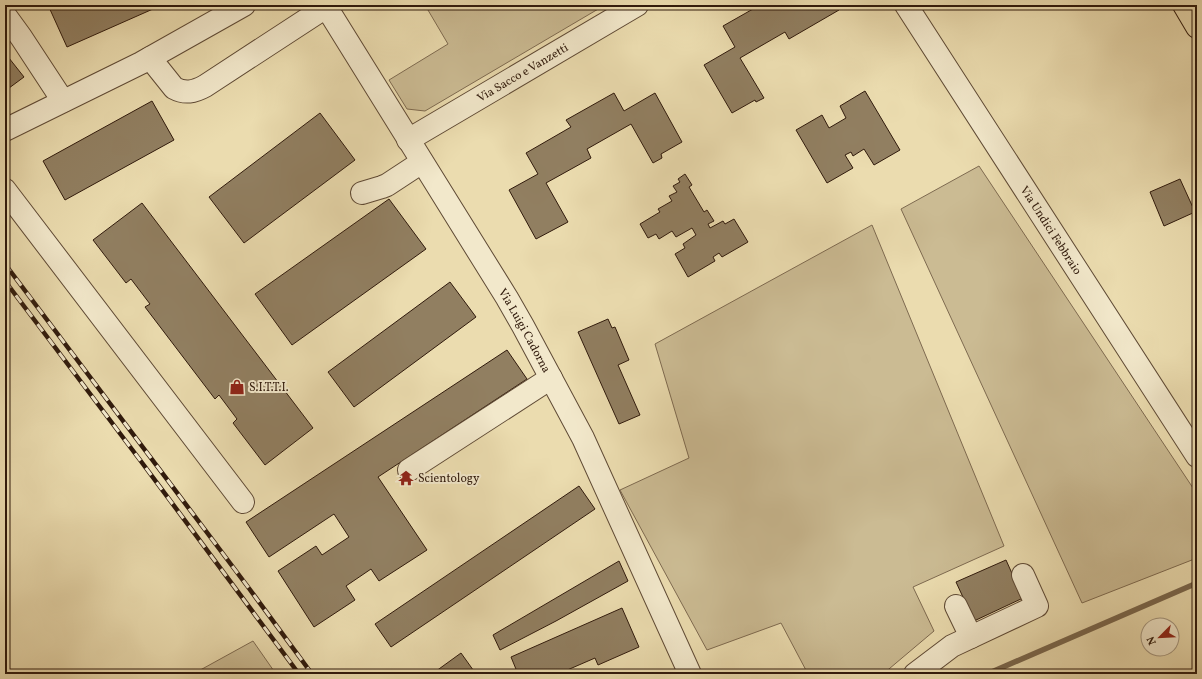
<svg xmlns="http://www.w3.org/2000/svg" width="1202" height="679" viewBox="0 0 1202 679" font-family="Vollkorn,serif">
	<style>
		.green { fill: #cbbb93; stroke: #7e6a50 }
		.lines { fill: none; stroke-linecap: round; stroke-linejoin: round }
		.stream { stroke: #7a674d; stroke-width: 5.5 }
		.building { fill: #917f61; stroke: #301a0c }
		.minor-casing { stroke: #5f4a35; stroke-width: 24 }
		.major-casing { stroke: #301a0c; stroke-width: 24 }
		.minor { stroke: #f2e8cb; stroke-width: 22 }
		.major { stroke: #ebdcaf; stroke-width: 22 }
		.rail-casing { stroke: #301a0c; stroke-width: 4.5 }
		.rail { stroke: #f2e8cb; stroke-width: 3; stroke-dasharray: 9; stroke-linecap: butt }
		.labels { text-anchor: middle; stroke-width: 4; stroke-linejoin: round; paint-order: stroke }
		.street-label { font-size: 12px; fill: #301a0c; stroke: #f2e8cb }
		.poi-label { font-size: 12px; fill: #301a0c; stroke: #f2e8cb; text-anchor: start }
	</style>
	<rect width="100%" height="100%" fill="#ebdcaf"/>
	<filter id="stains"><feTurbulence type="fractalNoise" baseFrequency=".005" numOctaves="4"/><feColorMatrix values="0 0 0 0 .2 0 0 0 0 .09 0 0 0 0 .02 0 0 0 .5 -.17"/></filter>
	<radialGradient id="worn" r=".72"><stop offset=".6" stop-color="#630" stop-opacity="0"/><stop offset="1" stop-color="#630" stop-opacity=".3"/></radialGradient>
	<g class="green">
		<path d="M 425,5 L 605,5 L 425,111 L 407,109 L 389,80 L 448,44 Z"/>
		<path d="M 979,166 L 1197,494 L 1197,558 L 1082,603 L 901,209 Z"/>
		<path d="M 872,225 L 1004,546 L 913,587 L 934,631 L 883,674 L 808,674 L 781,623 L 707,650 L 620,490 L 689,458 L 655,344 Z"/>
		<path d="M 253,641 L 276,674 L 193,674 Z"/>
	</g>
	<g class="lines">
		<path class="stream" d="M 987,674 L 1197,583"/>
	</g>
	<g class="building">
		<path d="M 48,5 L 162,5 L 67,47 Z"/>
		<path d="M 375,5 L 386,5 L 378,9 Z"/>
		<path d="M 760,5 L 772,5 L 773,7 L 777,5 L 836,5 L 839,10 L 789,39 L 785,32 L 740,58 L 764,98 L 756,102 L 755,100 L 732,113 L 704,65 L 735,47 L 723,26 Z"/>
		<path d="M 5,53 L 24,77 L 5,91 Z"/>
		<path d="M 865,91 L 900,150 L 874,165 L 864,149 L 853,156 L 851,152 L 845,155 L 853,168 L 827,183 L 796,130 L 822,115 L 829,128 L 846,118 L 840,106 Z"/>
		<path d="M 614,93 L 624,111 L 655,93 L 682,142 L 661,154 L 662,158 L 653,163 L 631,124 L 587,149 L 591,158 L 546,183 L 568,222 L 536,239 L 509,190 L 538,174 L 526,153 L 571,127 L 566,120 Z"/>
		<path d="M 152,101 L 174,140 L 65,200 L 43,161 Z"/>
		<path d="M 320,113 L 355,160 L 244,243 L 209,197 Z"/>
		<path d="M 685,174 L 692,185 L 689,187 L 704,212 L 707,210 L 714,221 L 708,224 L 710,228 L 723,221 L 725,224 L 734,219 L 748,242 L 722,257 L 719,253 L 713,257 L 715,261 L 688,277 L 675,254 L 685,248 L 683,244 L 696,235 L 692,228 L 676,237 L 672,231 L 659,239 L 656,234 L 648,238 L 640,224 L 660,212 L 658,209 L 672,201 L 669,196 L 677,192 L 673,186 L 680,182 L 678,179 Z"/>
		<path d="M 1180,179 L 1195,212 L 1164,226 L 1150,192 Z"/>
		<path d="M 389,199 L 426,249 L 292,345 L 255,294 Z"/>
		<path d="M 142,203 L 313,428 L 265,465 L 233,423 L 237,419 L 219,395 L 215,399 L 145,307 L 150,304 L 131,279 L 126,283 L 93,240 Z"/>
		<path d="M 450,282 L 476,317 L 354,407 L 328,372 Z"/>
		<path d="M 608,319 L 612,328 L 615,327 L 629,360 L 618,365 L 640,415 L 619,424 L 578,332 Z"/>
		<path d="M 507,350 L 527,379 L 378,477 L 427,550 L 379,581 L 371,569 L 346,586 L 355,600 L 314,627 L 278,571 L 316,546 L 322,555 L 349,537 L 334,514 L 269,557 L 246,522 Z"/>
		<path d="M 579,486 L 595,509 L 391,647 L 375,624 Z"/>
		<path d="M 1006,560 L 1023,598 L 974,621 L 956,582 Z"/>
		<path d="M 619,561 L 628,581 L 556,621 L 500,650 L 493,635 Z"/>
		<path d="M 622,608 L 639,647 L 598,665 L 595,658 L 565,671 L 566,674 L 518,674 L 511,657 Z"/>
		<path d="M 461,653 L 476,674 L 432,674 Z"/>
		<path d="M 1189,670 L 1191,673 L 1197,670 L 1197,674 L 1180,674 Z"/>
	</g>
	<g class="lines">
		<defs>
			<g id="minor">
				<path id="s1" d="M 325,5 L 507,298 L 523,326 L 583,438 L 690,674"/>
				<path id="s2" d="M 906,5 L 1197,456"/>
				<path d="M 5,15 L 21,37 L 63,101"/>
				<path d="M 150,58 L 174,88 C 185,94 194,92 205,86 L 326,7"/>
				<path d="M 5,130 L 141,63 L 244,5"/>
				<path id="s3" d="M 408,140 L 637,5"/>
				<path d="M 5,190 L 243,502"/>
				<path d="M 362,193 L 382,187 L 387,185 L 422,162"/>
				<path d="M 409,470 L 551,378"/>
				<path d="M 956,606 L 971,637"/>
				<path d="M 915,674 L 952,646 L 1037,606 L 1023,575"/>
			</g>
			<path id="major" d="M 1184,5 L 1197,27"/>
		</defs>
		<use href="#minor" class="minor-casing"/>
		<use href="#major" class="major-casing"/>
		<use href="#minor" class="minor"/>
		<use href="#major" class="major"/>
		<defs>
			<g id="rail">
				<path d="M 5,264 L 248,587 L 312,674"/>
				<path d="M 5,281 L 140,460 L 299,674"/>
			</g>
		</defs>
		<use href="#rail" class="rail-casing"/>
		<use href="#rail" class="rail"/>
	</g>
	<defs>
		<symbol id="shop-bare" viewBox="-9 -9 18 18"><path d="M-5-2.5h2.3a2.7 3.5 0 0 1 5.4 0H5L5.5 6h-11ZM-1.5-2.5h3a1.5 2.3 0 0 0-3 0Z" fill="#8f2418" stroke="#f2e8cb" stroke-width="2.5" paint-order="stroke"/></symbol>
		<symbol id="temple-bare" viewBox="-9 -9 18 18"><path d="M0-6L5-2H3V0L6.5 2.5H4V6H1.5V3h-3V6H-4V2.5H-6.5L-3 0V-2H-5Z" fill="#8f2418" stroke="#f2e8cb" stroke-width="2.5" paint-order="stroke"/></symbol>
	</defs>
	<g fill-rule="evenodd">
		<use href="#shop-bare" x="226" y="376" width="22" height="22"/>
		<use href="#temple-bare" x="395" y="467" width="22" height="22"/>
	</g>
	<g class="labels">
		<g class="street-label">
			<text dy="4" stroke="none"><textPath href="#s3" startOffset="133">Via Sacco e Vanzetti</textPath></text>
			<text dy="4" stroke="none"><textPath href="#s2" startOffset="268">Via Undici Febbraio</textPath></text>
			<text dy="4" stroke="none"><textPath href="#s1" startOffset="382">Via Luigi Cadorna</textPath></text>
		</g>
		<g class="poi-label">
			<text x="249" y="391">S.I.T.T.I.</text>
			<text x="418" y="482">Scientology</text>
		</g>
	</g>
	<rect width="1202" height="679" fill="none" stroke="#ebdcaf" stroke-width="20"/>
	<rect x="6" y="6" width="1190" height="667" fill="none" stroke="#301a0c" stroke-width="2"/>
	<rect x="10" y="10" width="1182" height="659" fill="none" stroke="#301a0c"/>
	<g transform="translate(1160 637) rotate(246)"><circle r="19" fill="#f2e8cb" stroke="#a4967f"/>
	<path d="M0-3L7 15L0 10L-7 15Z" fill="#8f2418"/>
	<text y="-6" font-size="11" font-weight="bold" text-anchor="middle" fill="#301a0c">N</text>
	</g>
	<rect width="100%" height="100%" filter="url(#stains)"/>
	<rect width="100%" height="100%" fill="url(#worn)"/>
</svg>
